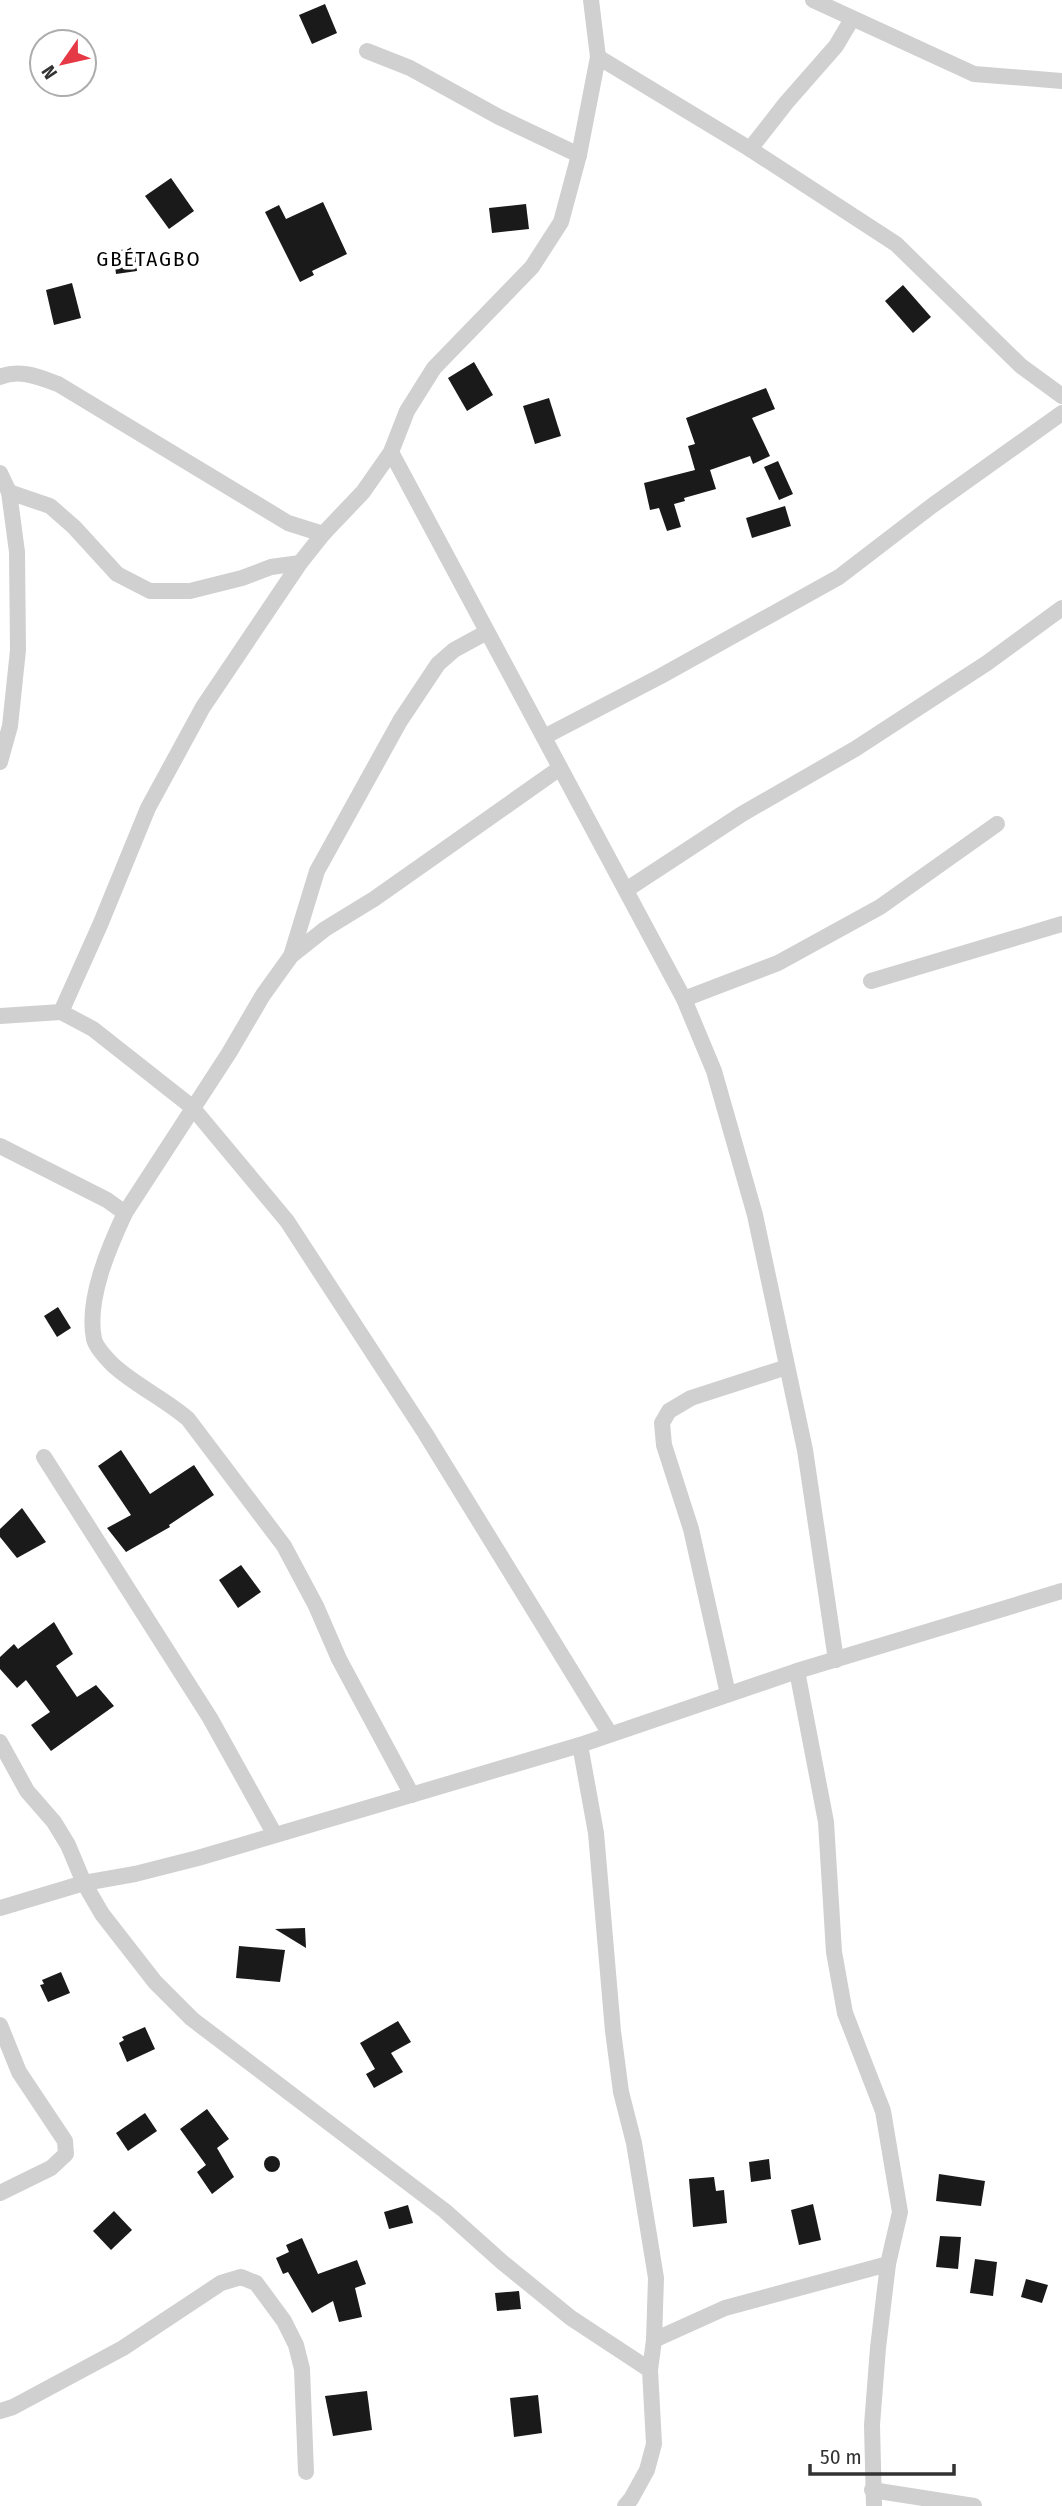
<svg xmlns="http://www.w3.org/2000/svg" width="1062" height="2506" viewBox="0 0 1062 2506" font-family="'Fira Sans Condensed',sans-serif">
	<style>
		.building { fill: #1a1a1a }
		.lines { fill: none; stroke-linecap: round; stroke-linejoin: round }
		.street { stroke: #d0d0d0; stroke-width: 16 }
		.labels { text-anchor: middle; stroke-width: 7; stroke-linejoin: round; paint-order: stroke }
		.quarter-label { font-size: 21px; letter-spacing: 2px; fill: #000; stroke: #fff }
	</style>
	<rect width="100%" height="100%" fill="#fff"/>
	<g class="building">
		<path d="M 325,4 L 337,33 L 312,44 L 299,15 Z"/>
		<path d="M 171,178 L 194,211 L 169,229 L 145,196 Z"/>
		<path d="M 323,202 L 347,254 L 312,271 L 314,275 L 300,282 L 265,212 L 279,205 L 286,219 Z"/>
		<path d="M 526,204 L 529,229 L 492,233 L 489,208 Z"/>
		<path d="M 135,248 L 137,271 L 116,274 L 113,251 Z"/>
		<path d="M 72,283 L 81,318 L 54,325 L 46,290 Z"/>
		<path d="M 903,285 L 931,317 L 913,333 L 885,301 Z"/>
		<path d="M 474,362 L 493,395 L 467,411 L 448,378 Z"/>
		<path d="M 766,388 L 775,409 L 752,418 L 770,456 L 753,464 L 750,456 L 710,470 L 716,489 L 684,498 L 685,501 L 674,504 L 681,527 L 667,531 L 659,508 L 650,510 L 644,483 L 695,470 L 688,446 L 695,444 L 686,418 Z"/>
		<path d="M 549,398 L 561,436 L 535,444 L 523,406 Z"/>
		<path d="M 778,461 L 793,494 L 779,500 L 764,467 Z"/>
		<path d="M 785,506 L 791,526 L 752,538 L 746,518 Z"/>
		<path d="M 58,1307 L 71,1328 L 57,1337 L 44,1316 Z"/>
		<path d="M 121,1450 L 150,1494 L 194,1465 L 214,1495 L 169,1525 L 170,1527 L 126,1552 L 107,1528 L 131,1515 L 98,1466 Z"/>
		<path d="M 22,1508 L 46,1542 L 17,1558 L 0,1537 L 0,1529 Z"/>
		<path d="M 241,1565 L 261,1592 L 238,1608 L 219,1580 Z"/>
		<path d="M 54,1622 L 73,1654 L 56,1666 L 77,1697 L 96,1685 L 114,1706 L 51,1751 L 31,1725 L 50,1712 L 26,1680 L 17,1688 L 0,1669 L 0,1657 L 14,1644 L 18,1649 Z"/>
		<path d="M 305,1928 L 306,1948 L 275,1929 Z"/>
		<path d="M 239,1946 L 285,1950 L 280,1982 L 236,1978 Z"/>
		<path d="M 61,1972 L 70,1993 L 48,2002 L 40,1985 L 44,1984 L 42,1980 Z"/>
		<path d="M 398,2021 L 411,2042 L 391,2053 L 403,2072 L 374,2088 L 366,2074 L 375,2069 L 360,2043 Z"/>
		<path d="M 145,2027 L 155,2049 L 127,2062 L 119,2043 L 124,2040 L 122,2037 Z"/>
		<path d="M 207,2109 L 229,2139 L 217,2148 L 234,2177 L 212,2194 L 197,2172 L 206,2165 L 180,2129 Z"/>
		<path d="M 145,2113 L 157,2131 L 128,2151 L 116,2133 Z"/>
		<circle cx="272" cy="2164" r="8"/>
		<path d="M 769,2159 L 771,2179 L 751,2182 L 749,2162 Z"/>
		<path d="M 939,2174 L 985,2181 L 981,2206 L 936,2201 Z"/>
		<path d="M 714,2177 L 716,2191 L 724,2190 L 727,2223 L 693,2227 L 689,2179 Z"/>
		<path d="M 813,2204 L 821,2240 L 799,2245 L 791,2210 Z"/>
		<path d="M 408,2205 L 413,2223 L 389,2229 L 384,2212 Z"/>
		<path d="M 114,2211 L 132,2230 L 111,2250 L 93,2231 Z"/>
		<path d="M 940,2236 L 961,2237 L 958,2269 L 936,2267 Z"/>
		<path d="M 302,2238 L 318,2274 L 357,2260 L 366,2284 L 355,2288 L 362,2317 L 339,2322 L 333,2301 L 312,2313 L 288,2272 L 283,2274 L 276,2258 L 289,2252 L 286,2245 Z"/>
		<path d="M 975,2259 L 997,2262 L 993,2296 L 970,2293 Z"/>
		<path d="M 1026,2279 L 1048,2285 L 1042,2303 L 1021,2297 Z"/>
		<path d="M 519,2291 L 521,2309 L 497,2311 L 495,2293 Z"/>
		<path d="M 367,2391 L 372,2430 L 333,2436 L 325,2396 Z"/>
		<path d="M 538,2395 L 542,2433 L 514,2437 L 510,2398 Z"/>
	</g>
	<g class="lines">
		<g class="street">
			<path d="M 813,0 L 974,74 L 1062,81"/>
			<path d="M 367,51 L 410,68 L 499,117 L 579,155"/>
			<path d="M 598,57 L 750,149 L 896,244 L 1021,366 L 1062,396"/>
			<path d="M 750,149 L 786,103 L 836,46 L 852,19"/>
			<path d="M 0,377 C 19,368 41,378 58,384 L 288,523 L 323,534"/>
			<path d="M 391,452 L 684,999 L 714,1071 L 755,1215 L 805,1450 L 836,1660"/>
			<path d="M 0,473 L 9,492 L 17,552 L 18,650 L 10,726 L 0,762"/>
			<path d="M 9,492 L 50,506 L 74,527 L 117,574 L 150,591 L 190,591 L 242,578 L 271,567 L 300,563"/>
			<path d="M 544,737 L 661,676 L 839,577 L 933,505 L 1062,413"/>
			<path d="M 626,890 L 742,814 L 855,749 L 987,663 L 1062,608"/>
			<path d="M 291,956 L 317,871 L 400,721 L 438,664 L 454,650 L 487,632"/>
			<path d="M 871,981 L 1062,924"/>
			<path d="M 684,999 L 778,963 L 880,907 L 997,824"/>
			<path d="M 61,1012 L 100,925 L 148,808 L 203,707 L 300,563 L 323,534 L 363,492 L 391,452 L 407,411 L 434,368 L 532,267 L 561,222 L 579,155 L 598,57 L 591,0"/>
			<path d="M 0,1016 L 61,1012 L 93,1029 L 192,1107 L 287,1221 L 425,1433 L 610,1734"/>
			<path d="M 0,1146 L 107,1200 L 125,1213 L 229,1053 L 263,995 L 291,956 L 325,929 L 374,899 L 560,768"/>
			<path d="M 125,1213 C 109,1247 86,1300 94,1339 C 96,1347 107,1359 113,1365 C 136,1386 165,1399 188,1419 L 284,1546 L 316,1606 L 339,1659 L 412,1795"/>
			<path d="M 44,1457 L 210,1718 L 275,1835"/>
			<path d="M 797,1671 L 826,1822 L 834,1952 L 845,2013 L 883,2111 L 900,2212 L 888,2264 L 878,2348 L 872,2425 L 874,2506"/>
			<path d="M 728,1694 L 691,1529 L 664,1445 L 662,1423 L 669,1411 L 691,1398 L 787,1367"/>
			<path d="M 0,1742 L 27,1791 L 54,1822 L 68,1845 L 84,1883 L 102,1914 L 155,1982 L 192,2019 L 445,2211 L 502,2262 L 571,2318 L 650,2370"/>
			<path d="M 580,1745 L 596,1833 L 613,2031 L 621,2092 L 634,2143 L 656,2278 L 654,2340 L 650,2370 L 654,2444 L 647,2470 L 631,2499 L 625,2506"/>
			<path d="M 0,1908 L 84,1883 L 135,1874 L 198,1858 L 580,1745 L 797,1671 L 1062,1591"/>
			<path d="M 0,2025 L 19,2072 L 65,2141 L 66,2154 L 51,2168 L 0,2193"/>
			<path d="M 654,2340 L 725,2308 L 888,2264"/>
			<path d="M 0,2411 L 13,2407 L 123,2348 L 221,2283 L 241,2277 L 256,2283 L 284,2321 L 296,2345 L 302,2369 L 306,2472"/>
			<path d="M 872,2490 L 974,2506"/>
		</g>
	</g>
	<g class="labels">
		<g class="quarter-label">
			<text x="149" y="266">GBÉTAGBO</text>
		</g>
	</g>
	<g transform="translate(63 63) rotate(236)"><circle r="33" fill="#ffffff" stroke="#adadad" stroke-width="2"/>
	<path d="M0-5L12 26L0 18L-12 26Z" fill="#e63946"/>
	<text y="-10" font-size="19" font-weight="bold" text-anchor="middle" fill="#333333">N</text>
	</g>
	<path d="M810 2464v10h144v-10" fill="none" stroke="#333333" stroke-width="3.5"/>
	<text x="820" y="2464" font-size="21" fill="#333333" stroke="#ffffff" stroke-width="5" paint-order="stroke">50 m</text>
</svg>
